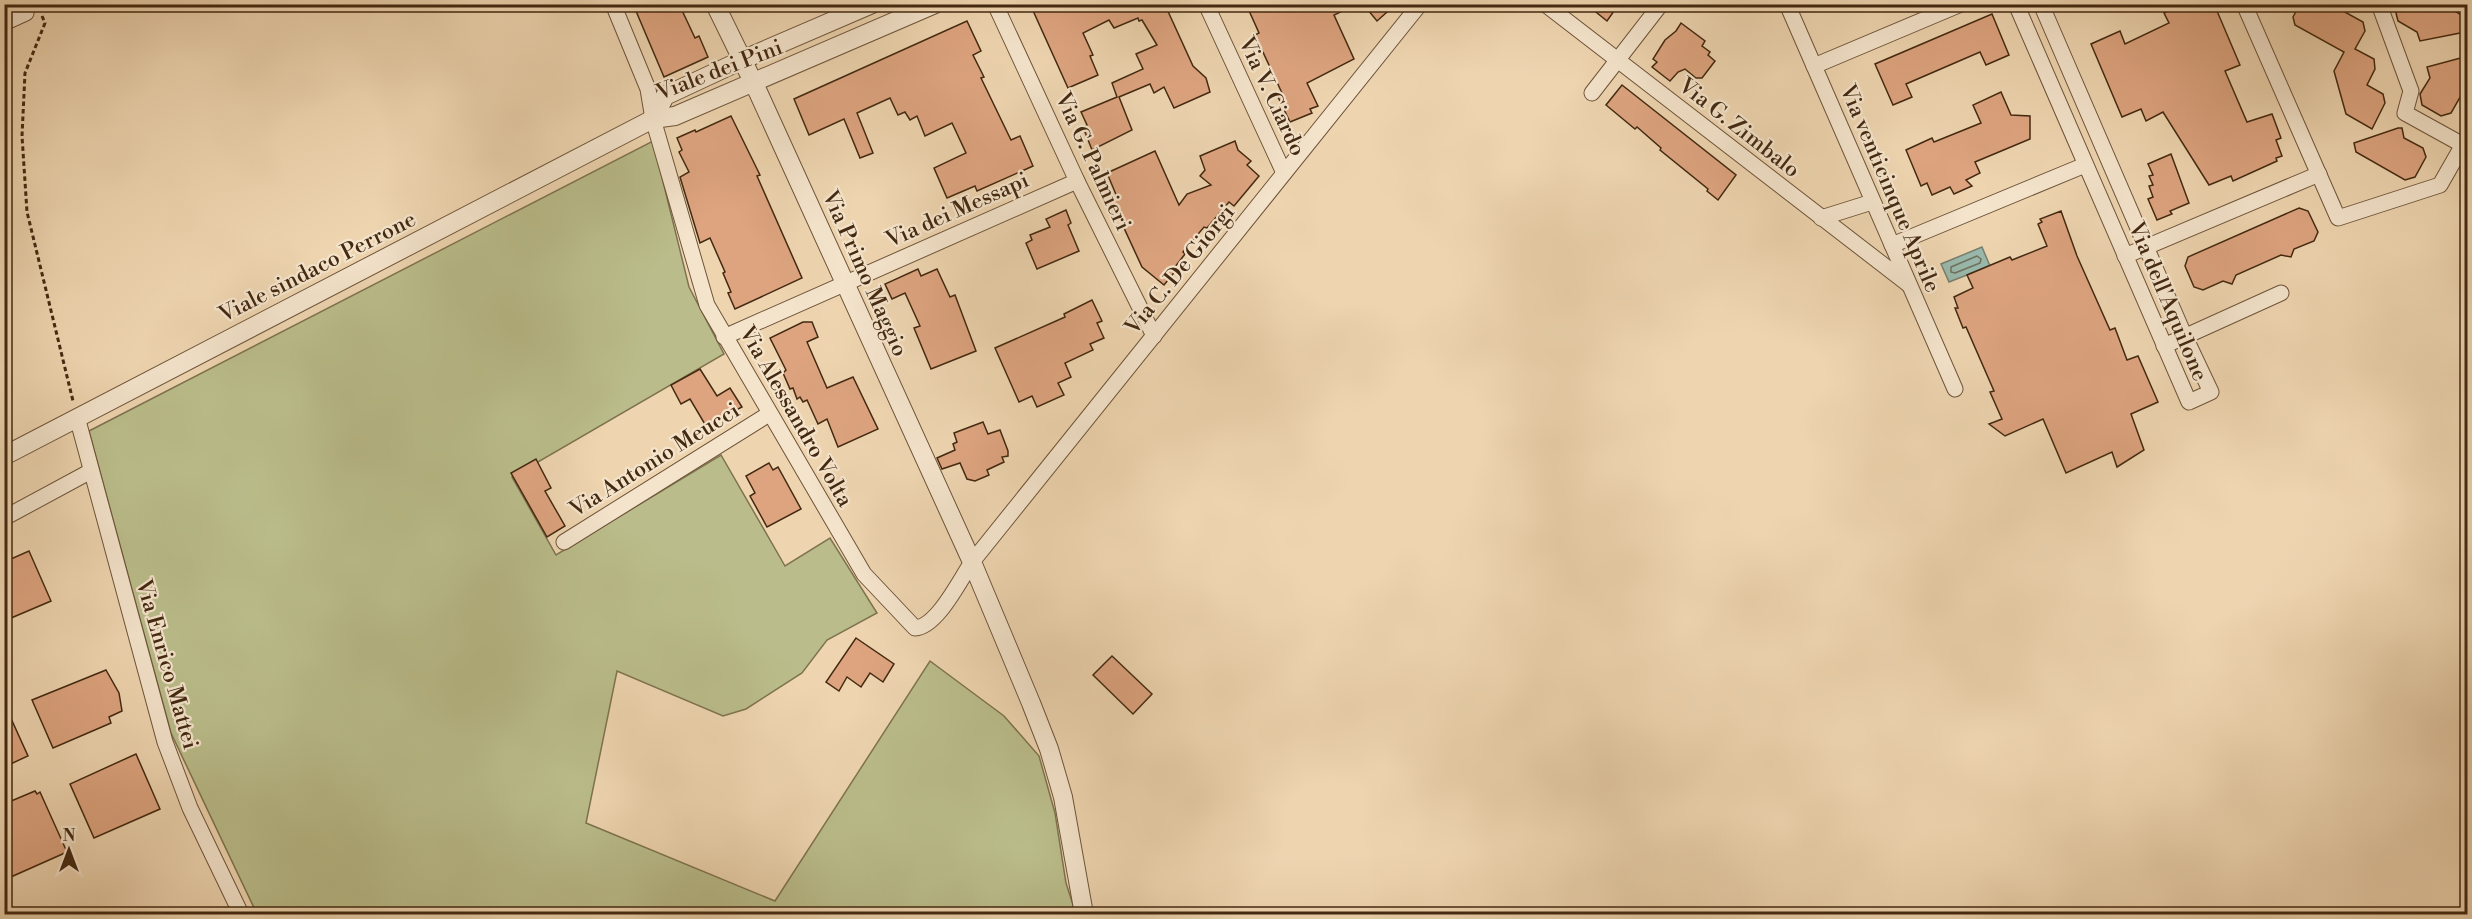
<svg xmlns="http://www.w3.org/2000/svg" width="2472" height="919" viewBox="0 0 2472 919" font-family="'Libre Bodoni',serif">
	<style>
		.green { fill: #babd8b; stroke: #7e734e; stroke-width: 1.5 }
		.water { fill: #99b9ac; stroke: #777f6e; stroke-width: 1.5 }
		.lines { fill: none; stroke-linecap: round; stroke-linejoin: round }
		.shore { stroke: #6e715e; stroke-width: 1.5 }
		.building { fill: #dda47f; stroke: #432911; stroke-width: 1.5 }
		.minor-casing { stroke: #6e5439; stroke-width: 17 }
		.tertiary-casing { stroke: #6e5439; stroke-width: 20 }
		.path { stroke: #432911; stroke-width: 3; stroke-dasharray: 4.5 3; stroke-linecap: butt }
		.minor { stroke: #f4e4cc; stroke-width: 15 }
		.tertiary { stroke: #f4e4cc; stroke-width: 18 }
		.labels { text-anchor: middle; stroke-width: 4.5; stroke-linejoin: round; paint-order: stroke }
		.street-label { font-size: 22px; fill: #432911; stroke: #f4e4cc }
	</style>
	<rect width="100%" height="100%" fill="#eed5b0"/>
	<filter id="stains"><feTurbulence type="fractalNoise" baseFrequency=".00333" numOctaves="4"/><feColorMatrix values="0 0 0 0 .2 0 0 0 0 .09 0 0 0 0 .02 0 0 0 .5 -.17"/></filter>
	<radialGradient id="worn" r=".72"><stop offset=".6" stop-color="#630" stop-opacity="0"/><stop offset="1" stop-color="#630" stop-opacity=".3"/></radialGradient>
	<path class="green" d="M 653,141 L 689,287 L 724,354 L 512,477 L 556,555 L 721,455 L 785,566 L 830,538 L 877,613 L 827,640 L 802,673 L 746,709 L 723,716 L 617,671 L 586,823 L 775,901 L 930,661 L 1004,716 L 1039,756 L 1055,813 L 1066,883 L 1076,914 L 257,914 L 171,733 L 89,431 Z"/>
	<path class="water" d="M 1982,247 L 1990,266 L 1949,282 L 1941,264 Z"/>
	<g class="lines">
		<path class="shore" d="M 1977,256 L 1981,259 L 1980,263 L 1955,273 L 1951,272 L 1951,267 Z"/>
	</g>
	<g class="building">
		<path d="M 633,4 L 679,4 L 695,38 L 699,36 L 708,57 L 664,77 Z"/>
		<path d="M 1030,4 L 1170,4 L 1166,7 L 1193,66 L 1206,78 L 1210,92 L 1174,108 L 1164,87 L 1154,93 L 1150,84 L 1119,97 L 1132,130 L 1092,150 L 1083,127 L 1087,125 L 1081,112 L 1117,97 L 1112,83 L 1143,69 L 1136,54 L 1157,45 L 1142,20 L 1139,21 L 1138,18 L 1114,28 L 1109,20 L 1083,33 L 1093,55 L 1090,56 L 1098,75 L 1068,88 Z"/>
		<path d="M 1246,4 L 1357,4 L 1334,15 L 1354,59 L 1307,83 L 1318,106 L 1310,109 L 1312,113 L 1290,122 L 1277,95 L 1282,93 L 1255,35 L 1259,33 Z"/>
		<path d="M 1363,4 L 1396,4 L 1377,21 Z"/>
		<path d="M 1586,4 L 1619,4 L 1607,21 Z"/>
		<path d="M 2182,4 L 2214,4 L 2240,65 L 2225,71 L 2247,122 L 2272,114 L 2281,138 L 2276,140 L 2282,156 L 2276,158 L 2277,161 L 2233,181 L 2231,176 L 2209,185 L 2163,112 L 2146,121 L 2141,109 L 2122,117 L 2091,44 L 2120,31 L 2125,44 L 2169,23 L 2164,13 Z"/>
		<path d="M 2300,4 L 2341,4 L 2343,11 L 2363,22 L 2365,31 L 2355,49 L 2374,59 L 2375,69 L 2367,85 L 2383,94 L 2385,103 L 2372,129 L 2346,114 L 2334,71 L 2344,52 L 2295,25 L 2293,17 Z"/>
		<path d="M 2400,4 L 2443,4 L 2465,17 L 2468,27 L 2465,32 L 2420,41 L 2417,32 L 2398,21 L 2396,13 Z"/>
		<path d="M 1992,14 L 2009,55 L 1986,65 L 1980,52 L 1906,84 L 1912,97 L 1893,105 L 1875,64 Z"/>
		<path d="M 967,21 L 981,51 L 973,55 L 984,77 L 981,78 L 1011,140 L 1020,136 L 1033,166 L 977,191 L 975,186 L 947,198 L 934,168 L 966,153 L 952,123 L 925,136 L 917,116 L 910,120 L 905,112 L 898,115 L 890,98 L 857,113 L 873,153 L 860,158 L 844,119 L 809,135 L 794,99 Z"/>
		<path d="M 1681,23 L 1705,41 L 1702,46 L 1710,52 L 1708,55 L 1715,61 L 1702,78 L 1696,78 L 1685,69 L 1678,72 L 1670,81 L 1652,67 L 1657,62 L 1653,59 L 1665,40 L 1676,31 Z"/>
		<path d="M 2468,56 L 2468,83 L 2451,113 L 2441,116 L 2422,105 L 2420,94 L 2430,78 L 2427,67 Z"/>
		<path d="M 1622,85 L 1736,175 L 1718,200 L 1707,191 L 1708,189 L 1660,150 L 1661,148 L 1637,127 L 1635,129 L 1606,105 Z"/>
		<path d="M 2001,92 L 2011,115 L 2030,116 L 2030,139 L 1975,162 L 1980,173 L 1966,180 L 1972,186 L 1954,194 L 1950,187 L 1932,195 L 1927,183 L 1921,186 L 1906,150 L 1932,138 L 1934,142 L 1981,123 L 1973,105 Z"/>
		<path d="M 731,116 L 760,175 L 757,176 L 802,278 L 735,309 L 728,293 L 731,292 L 723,273 L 725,272 L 710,238 L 700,243 L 680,177 L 689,172 L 679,152 L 682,150 L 677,138 L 695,130 L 696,132 Z"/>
		<path d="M 2398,128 L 2402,128 L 2404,138 L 2423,148 L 2426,157 L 2415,177 L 2405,180 L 2356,152 L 2354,143 Z"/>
		<path d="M 1235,141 L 1238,150 L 1251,161 L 1247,165 L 1259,176 L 1234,206 L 1229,202 L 1207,228 L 1204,227 L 1183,252 L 1185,254 L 1175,267 L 1177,269 L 1164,285 L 1142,267 L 1117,213 L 1110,215 L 1104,200 L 1117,197 L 1107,173 L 1155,151 L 1179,205 L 1187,194 L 1211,185 L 1200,176 L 1205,170 L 1200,156 Z"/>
		<path d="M 2171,154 L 2189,203 L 2170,211 L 2172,214 L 2157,220 L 2148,199 L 2153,197 L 2149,186 L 2153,185 L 2149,176 L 2153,175 L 2148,164 Z"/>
		<path d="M 2299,208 L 2308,211 L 2318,232 L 2314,241 L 2294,249 L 2291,257 L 2281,255 L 2236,275 L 2232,284 L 2223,281 L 2203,290 L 2194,287 L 2185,266 L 2188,257 Z"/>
		<path d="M 1066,210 L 1071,223 L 1068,225 L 1079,251 L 1037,269 L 1026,243 L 1032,240 L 1030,235 L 1050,227 L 1046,219 Z"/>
		<path d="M 2061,211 L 2077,256 L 2110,330 L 2115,328 L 2127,360 L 2138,356 L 2158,402 L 2131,414 L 2144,450 L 2117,467 L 2112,452 L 2066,473 L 2043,419 L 2005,436 L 1989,424 L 2002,419 L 1990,392 L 1994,391 L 1966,327 L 1963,328 L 1955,308 L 1958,308 L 1954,297 L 1973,288 L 1967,275 L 2010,257 L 2012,260 L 2047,246 L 2038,224 L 2042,222 L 2040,219 Z"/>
		<path d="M 918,269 L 921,276 L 937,269 L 950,297 L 955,295 L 976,351 L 931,369 L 914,328 L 920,326 L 905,293 L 892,299 L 885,284 Z"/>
		<path d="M 1092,300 L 1102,321 L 1097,323 L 1104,338 L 1090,344 L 1093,350 L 1065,363 L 1071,377 L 1058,383 L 1064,395 L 1037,407 L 1032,396 L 1019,402 L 995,348 L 1065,317 L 1064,314 Z"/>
		<path d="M 803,322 L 812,322 L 818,337 L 807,342 L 827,388 L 853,377 L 878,429 L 838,447 L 827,419 L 818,424 L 807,400 L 803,402 L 800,397 L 797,399 L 793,388 L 790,389 L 783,373 L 786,370 L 770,338 Z"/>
		<path d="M 700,369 L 717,396 L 730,388 L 742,407 L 706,426 L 690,399 L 681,404 L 671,385 Z"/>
		<path d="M 983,422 L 988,434 L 1000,430 L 1008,451 L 1008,456 L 1002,457 L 1004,462 L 987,470 L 989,475 L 975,481 L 967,479 L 960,463 L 942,469 L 937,458 L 955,450 L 953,444 L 957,442 L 954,433 Z"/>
		<path d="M 536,459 L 551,488 L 545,491 L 565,526 L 547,537 L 511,473 Z"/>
		<path d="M 769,463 L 773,470 L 778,467 L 801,509 L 767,527 L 750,496 L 755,493 L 746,476 Z"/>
		<path d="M 29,551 L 51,601 L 4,621 L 4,562 Z"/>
		<path d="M 856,638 L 894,664 L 883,682 L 870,673 L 861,687 L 847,677 L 839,691 L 826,682 Z"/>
		<path d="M 1112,656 L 1152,694 L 1133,714 L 1093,675 Z"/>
		<path d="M 106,670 L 119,693 L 122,711 L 109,717 L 111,723 L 53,748 L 32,700 Z"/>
		<path d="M 4,703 L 28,756 L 4,767 Z"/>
		<path d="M 136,754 L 160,809 L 94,838 L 70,784 Z"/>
		<path d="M 35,791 L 37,794 L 40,792 L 67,852 L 4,880 L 4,804 Z"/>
	</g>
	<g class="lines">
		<defs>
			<g id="minor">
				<path d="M 613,4 L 648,89 L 653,119 L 707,305 L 864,574 L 915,628 C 937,627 960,580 972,562 L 1420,4"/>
				<path d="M 995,4 L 1077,181 L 1154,336"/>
				<path d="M 1206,4 L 1284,173"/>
				<path d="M 1545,4 L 1908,284"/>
				<path d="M 1787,4 L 1955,389"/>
				<path d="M 2016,4 L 2189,402 L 2211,392 L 2185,337 L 2041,4"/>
				<path d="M 2244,4 L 2338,218 L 2440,185 L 2468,136"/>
				<path d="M 2379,4 L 2411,91 L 2405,113 L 2463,145"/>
				<path d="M 4,23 L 26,13"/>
				<path d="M 1814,66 L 1961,4"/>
				<path d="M 1592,93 L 1661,4"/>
				<path d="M 1821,218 L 1872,202"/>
				<path d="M 1892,245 L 2085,165"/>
				<path d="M 2125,256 L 2319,174"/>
				<path d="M 724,337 L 1077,181"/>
				<path d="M 2164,346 L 2281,293"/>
				<path d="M 77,417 L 165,742 L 190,808 L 241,914"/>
				<path d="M 4,518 L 91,471"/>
				<path d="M 564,542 L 769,414"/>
			</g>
			<g id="tertiary">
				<path d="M 715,4 L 758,92 L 972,562 L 1031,703 L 1049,749 L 1063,797 L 1084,914"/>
				<path d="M 653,119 L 665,96 L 742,60 L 872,4"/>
				<path d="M 4,456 L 653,119 L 675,116 L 935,4"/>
			</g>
		</defs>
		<use href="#minor" class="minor-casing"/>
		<use href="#tertiary" class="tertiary-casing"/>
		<path class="path" d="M 42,16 L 45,23 L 25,73 L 22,136 L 27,212 L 73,401"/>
		<use href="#minor" class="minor"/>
		<use href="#tertiary" class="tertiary"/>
	</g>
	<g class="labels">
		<g class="street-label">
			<text transform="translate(719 69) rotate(-21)" y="8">Viale dei Pini</text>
			<text transform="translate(1273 96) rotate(65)" y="8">Via V. Ciardo</text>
			<text transform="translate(1740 127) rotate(38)" y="8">Via G. Zimbalo</text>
			<text transform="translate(1094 161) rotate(65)" y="8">Via G. Palmieri</text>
			<text transform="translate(1891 188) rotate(67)" y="8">Via venticinque Aprile</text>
			<text transform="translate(957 209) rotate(-24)" y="8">Via dei Messapi</text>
			<text transform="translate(317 266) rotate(-27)" y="8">Viale sindaco Perrone</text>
			<text transform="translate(1179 269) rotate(-51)" y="8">Via C. De Giorgi</text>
			<text transform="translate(866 273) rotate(66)" y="8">Via Primo Maggio</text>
			<text transform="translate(2169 301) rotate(67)" y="8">Via dell'Aquilone</text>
			<text transform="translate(797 416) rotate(60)" y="8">Via Alessandro Volta</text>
			<text transform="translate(654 459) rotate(-32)" y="8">Via Antonio Meucci</text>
			<text transform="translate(168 664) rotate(74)" y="8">Via Enrico Mattei</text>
		</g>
	</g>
	<rect width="2472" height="919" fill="none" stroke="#eed5b0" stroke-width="24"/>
	<rect x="6" y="6" width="2460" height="907" fill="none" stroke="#432911" stroke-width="3"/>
	<rect x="12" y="12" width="2448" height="895" fill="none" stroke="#432911" stroke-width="1.5"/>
	<g transform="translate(69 850)" stroke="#f4e4cc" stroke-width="4.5" paint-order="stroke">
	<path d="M0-4.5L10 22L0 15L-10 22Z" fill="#432911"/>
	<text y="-9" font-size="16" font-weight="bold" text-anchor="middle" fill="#432911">N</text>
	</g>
	<rect width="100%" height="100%" filter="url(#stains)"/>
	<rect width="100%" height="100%" fill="url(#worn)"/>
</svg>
